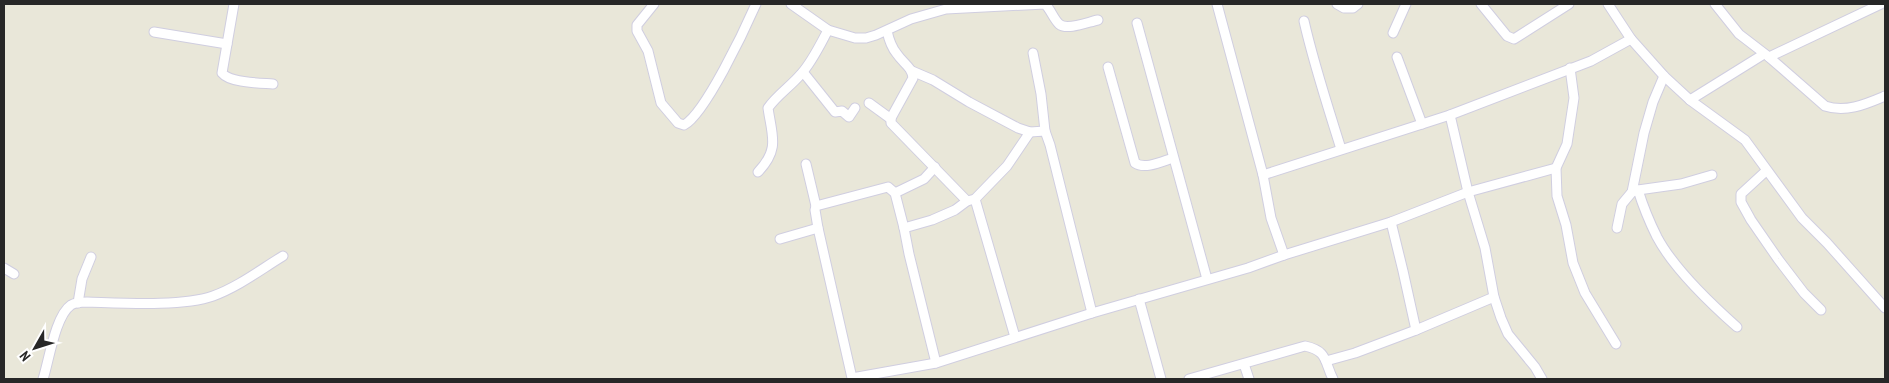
<svg xmlns="http://www.w3.org/2000/svg" width="1889" height="383" viewBox="0 0 1889 383" font-family="'PT Sans Narrow',sans-serif">
	<style>
		.lines { fill: none; stroke-linecap: round; stroke-linejoin: round }
		.minor-casing { stroke: #d0cee0; stroke-width: 11 }
		.minor { stroke: #fff; stroke-width: 9 }
	</style>
	<rect width="100%" height="100%" fill="#e9e7d9"/>
	<g class="lines">
		<defs>
			<g id="minor">
				<path d="M 234,4 L 222,73 C 230,83 260,83 273,84"/>
				<path d="M 654,4 L 637,25 L 637,31 L 648,51 L 661,103 L 678,123 L 684,125 C 705,114 745,29 756,4"/>
				<path d="M 791,4 L 828,30 L 855,38 L 866,38 L 876,35 L 911,19 L 946,9 L 1045,4 C 1051,10 1053,18 1059,24 C 1067,31 1088,22 1098,20"/>
				<path d="M 1217,4 L 1263,175 L 1271,218 L 1284,255"/>
				<path d="M 1337,4 L 1344,8 L 1353,8 L 1358,4"/>
				<path d="M 1481,4 L 1507,36 L 1514,39 L 1569,4"/>
				<path d="M 1608,4 L 1631,39 L 1664,76 L 1690,100 L 1745,140 L 1802,218 L 1827,243 L 1885,308"/>
				<path d="M 1715,4 L 1739,34 L 1769,57 L 1825,106 C 1846,113 1866,104 1885,96"/>
				<path d="M 1304,21 C 1314,65 1328,107 1341,149"/>
				<path d="M 1137,23 L 1207,279"/>
				<path d="M 887,31 C 889,40 891,47 897,54 C 903,63 912,67 913,78 L 891,118 L 891,123 L 967,201"/>
				<path d="M 154,32 L 227,44"/>
				<path d="M 1393,33 L 1406,4"/>
				<path d="M 1033,53 L 1041,94 L 1045,131"/>
				<path d="M 1397,57 L 1422,124"/>
				<path d="M 1769,57 L 1881,4"/>
				<path d="M 1108,67 L 1135,163 C 1145,170 1163,161 1173,158"/>
				<path d="M 1570,68 L 1574,98 L 1567,144 L 1556,168 L 1557,196 L 1566,225 L 1573,263 L 1585,293 L 1616,344"/>
				<path d="M 912,71 L 933,80 L 969,102 L 1018,128 L 1030,132 L 1045,131 L 1050,145 L 1092,313"/>
				<path d="M 803,72 L 835,112 L 842,111 L 849,117 L 855,108"/>
				<path d="M 1690,100 L 1764,54"/>
				<path d="M 869,103 L 891,119"/>
				<path d="M 1450,115 L 1468,192 L 1485,248 L 1494,297 L 1501,318 L 1508,334 L 1535,367 L 1542,379"/>
				<path d="M 1030,132 L 1007,166 L 975,199 L 967,201 L 955,210 L 932,220 L 904,228 L 895,193 L 888,187 L 816,206 L 815,210 L 818,228 L 852,378 L 936,363 L 1092,313 L 1248,268 L 1284,255 L 1391,222 L 1468,192 L 1556,168"/>
				<path d="M 806,164 L 816,206"/>
				<path d="M 1766,171 L 1741,194 L 1741,202 L 1751,220 L 1778,259 L 1804,293 L 1821,310"/>
				<path d="M 758,172 C 780,149 772,136 768,108 C 777,95 791,86 801,74 C 812,62 820,45 828,30"/>
				<path d="M 1263,175 L 1450,115 L 1591,61 L 1631,39"/>
				<path d="M 1638,190 L 1681,184 L 1712,175"/>
				<path d="M 1632,192 L 1638,190 C 1643,206 1649,221 1657,237 C 1673,267 1711,304 1737,327"/>
				<path d="M 895,193 L 924,179 L 935,167"/>
				<path d="M 975,199 L 1015,337"/>
				<path d="M 904,228 L 909,254 L 936,363"/>
				<path d="M 1617,228 L 1622,204 L 1632,192 L 1644,133 L 1653,102 L 1664,76"/>
				<path d="M 780,239 L 818,228"/>
				<path d="M 4,268 L 14,274"/>
				<path d="M 1139,299 L 1161,379"/>
				<path d="M 78,303 L 82,279 L 91,257"/>
				<path d="M 1416,330 L 1494,297"/>
				<path d="M 1326,361 L 1355,353 L 1416,330 L 1403,271 L 1391,222"/>
				<path d="M 1244,364 L 1249,379"/>
				<path d="M 43,379 C 49,361 55,316 71,305 C 76,302 82,302 87,302 C 121,303 182,307 213,296 C 238,287 260,270 283,256"/>
				<path d="M 1189,379 L 1305,346 C 1328,351 1324,361 1333,379"/>
			</g>
		</defs>
		<use href="#minor" class="minor-casing"/>
		<use href="#minor" class="minor"/>
	</g>
	<rect width="1889" height="383" fill="none" stroke="#272727" stroke-width="10"/>
	<g transform="translate(35 348) rotate(231)" stroke="#ffffff" stroke-width="4" paint-order="stroke">
	<path d="M0-4L9 19L0 12L-9 19Z" fill="#272727"/>
	<text y="-8" font-size="14" font-weight="bold" text-anchor="middle" fill="#272727">N</text>
	</g>
</svg>
